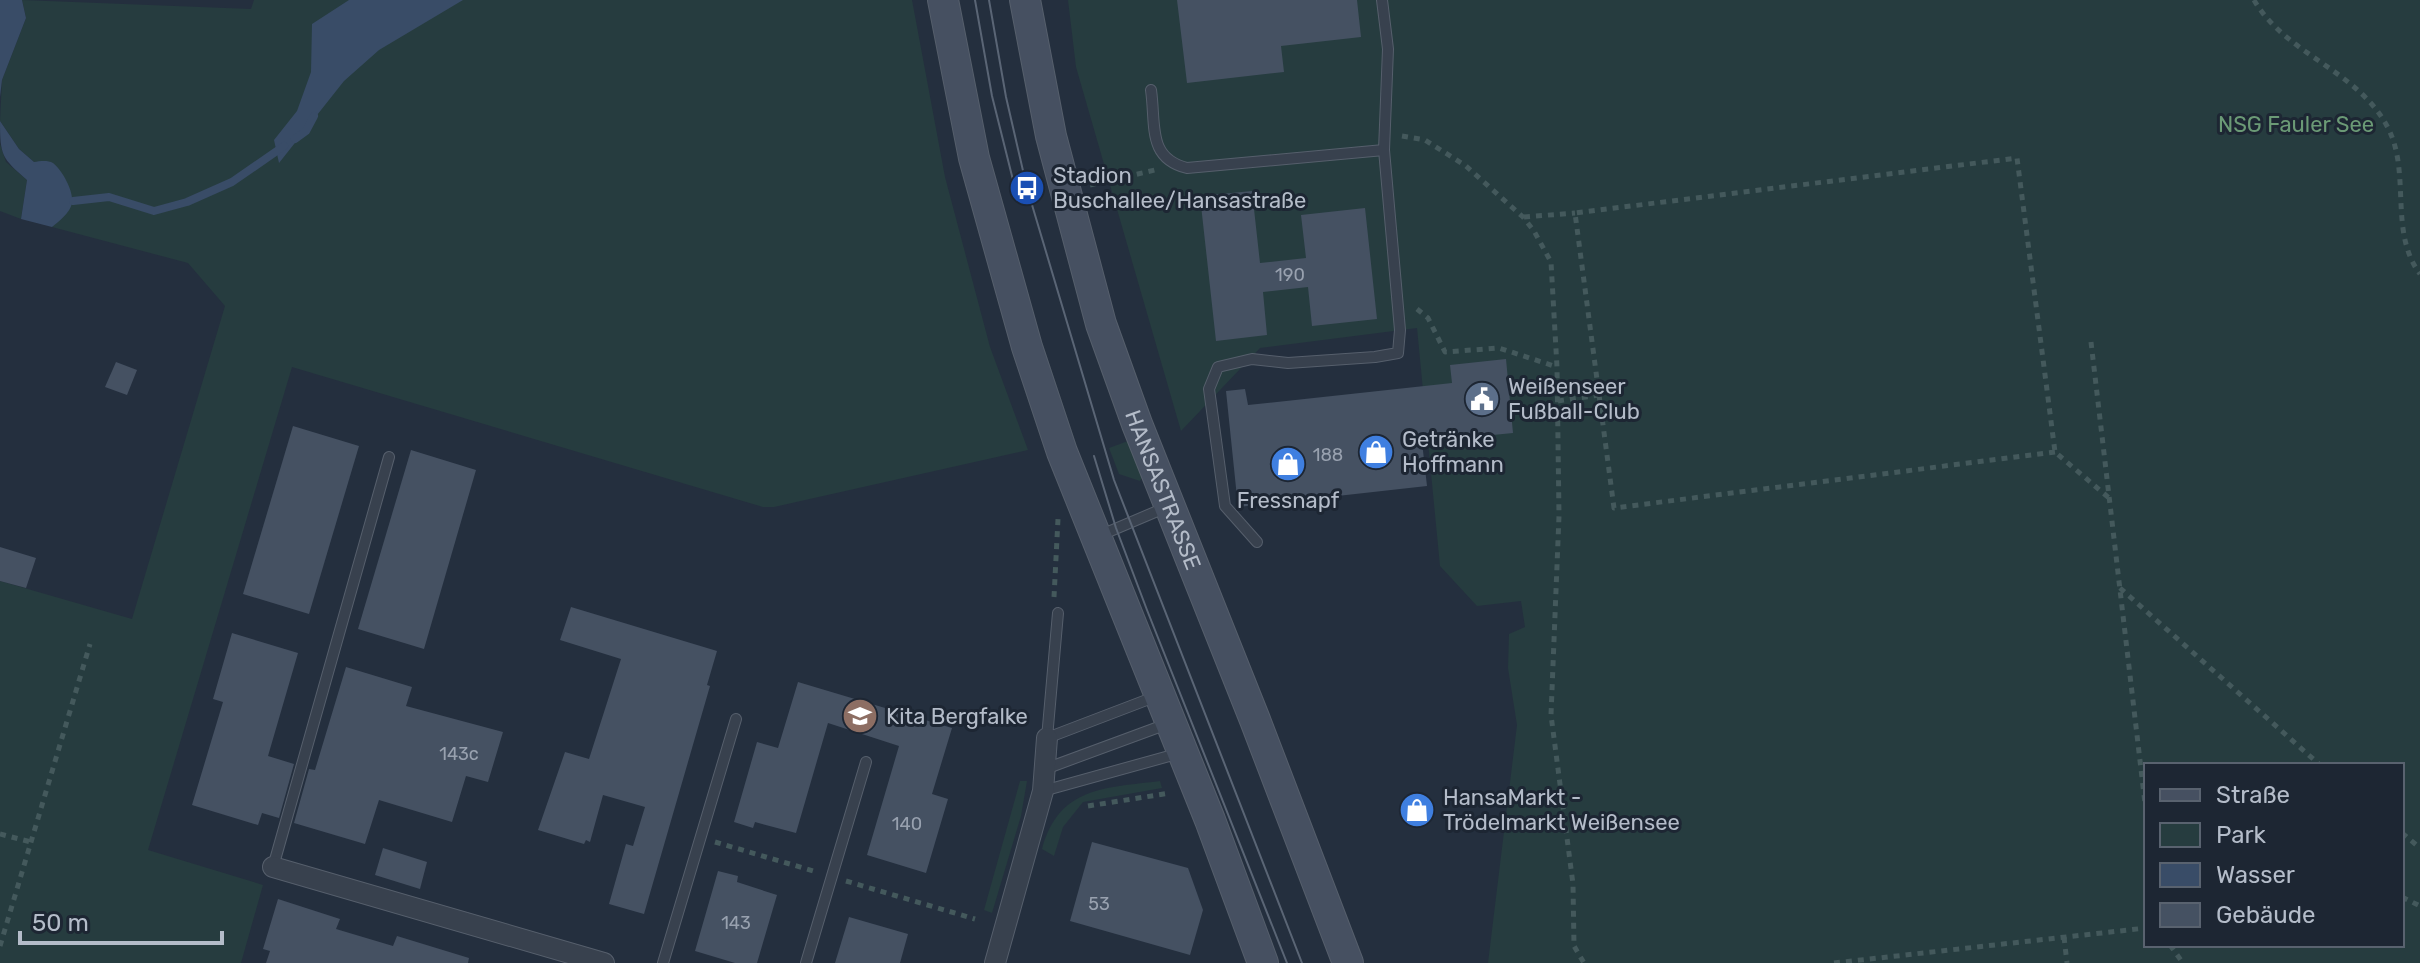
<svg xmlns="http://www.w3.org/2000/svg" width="2420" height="963" viewBox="0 0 2420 963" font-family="Rubik,sans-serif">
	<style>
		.green { fill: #263c3f; fill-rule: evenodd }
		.water { fill: #394c67 }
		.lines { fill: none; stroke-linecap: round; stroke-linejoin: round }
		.stream { stroke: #394c67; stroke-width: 8 }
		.building { fill: #455162 }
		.service-casing { stroke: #565f6c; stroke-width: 12 }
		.minor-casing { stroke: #565f6c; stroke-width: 22 }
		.secondary-casing { stroke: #565f6c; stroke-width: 32 }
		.path { stroke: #44595c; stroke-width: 5; stroke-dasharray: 6 6; stroke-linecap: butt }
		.service { stroke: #38414e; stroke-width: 10 }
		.minor { stroke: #38414e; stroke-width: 20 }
		.secondary { stroke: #465061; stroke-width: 30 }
		.tram { stroke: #5a6575; stroke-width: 2 }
		.labels { text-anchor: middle; stroke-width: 6; stroke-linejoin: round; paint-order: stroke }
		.number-label { font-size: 18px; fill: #98a1af }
		.park-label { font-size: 22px; fill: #6b9a76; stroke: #1d2633 }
		.poi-label { font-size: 22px; fill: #b4bcc9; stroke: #1d2633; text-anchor: start }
		.street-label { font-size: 22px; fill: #b4bcc9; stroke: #1d2633 }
	</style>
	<rect width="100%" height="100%" fill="#242f3e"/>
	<g class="green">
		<path d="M 22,0 L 251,9 L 254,0 L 912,0 L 945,177 L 990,347 L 1028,450 L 774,507 L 763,507 L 292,367 L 148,850 L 263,885 L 241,963 L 0,963 L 0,581 L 132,619 L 225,306 L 188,263 L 52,227 L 68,211 L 34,162 L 19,149 L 0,121 L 2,80 L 26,18 Z"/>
		<path d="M 1068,0 L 2420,0 L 2420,963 L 1488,963 L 1517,725 L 1508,668 L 1509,634 L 1525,627 L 1521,601 L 1477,606 L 1440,566 L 1417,328 L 1260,348 L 1181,431 L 1076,67 ZM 2146,765 L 2402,765 L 2402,945 L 2146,945 Z"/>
		<path d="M 0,144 L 6,162 L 27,180 L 21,219 L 0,211 Z"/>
		<path d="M 1128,441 L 1143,476 L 1140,481 L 1119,474 L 1109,448 Z"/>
		<path d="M 1020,781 L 1027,781 L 1021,816 L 992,913 L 984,910 Z"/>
		<path d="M 1160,781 L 1162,788 L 1083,802 L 1063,827 L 1054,856 L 1042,849 C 1059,786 1106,788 1160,781 Z"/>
	</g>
	<g class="water">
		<path d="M 0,0 L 22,0 L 26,18 L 2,80 L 0,97 Z"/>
		<path d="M 349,0 L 463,0 L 379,50 L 344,81 L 279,163 L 274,140 L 297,111 L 311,72 L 312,24 Z"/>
		<path d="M 0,121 L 19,149 L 34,162 C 40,161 48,160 53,163 C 62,170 74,191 72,203 C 70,213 59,221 52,227 L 21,219 L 27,180 C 2,158 0,156 0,121 Z"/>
	</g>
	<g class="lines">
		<g class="stream">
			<path d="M 295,139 L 306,131 L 314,116"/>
			<path d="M 73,201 L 109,197 L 154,211 L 187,202 L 232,182 L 284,146"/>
		</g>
	</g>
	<g class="building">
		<path d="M 1177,0 L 1357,0 L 1361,37 L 1281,46 L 1284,72 L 1187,83 Z"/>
		<path d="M 1252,191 L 1260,263 L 1306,258 L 1301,215 L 1365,208 L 1377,319 L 1312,326 L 1308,287 L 1263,292 L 1267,335 L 1216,341 L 1200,196 Z"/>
		<path d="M 1506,359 L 1513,433 L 1422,442 L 1427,486 L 1238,507 L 1226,391 L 1245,389 L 1248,405 L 1452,383 L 1450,365 Z"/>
		<path d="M 116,362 L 137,370 L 127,395 L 105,387 Z"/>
		<path d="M 293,426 L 359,446 L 309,614 L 243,594 Z"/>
		<path d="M 411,450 L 476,470 L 424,649 L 358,629 Z"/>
		<path d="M 0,547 L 36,558 L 26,588 L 0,581 Z"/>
		<path d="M 571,607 L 717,651 L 707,685 L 710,686 L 644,914 L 609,904 L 626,844 L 633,846 L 645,807 L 603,795 L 590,842 L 586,840 L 584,844 L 538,830 L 565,752 L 589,759 L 621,659 L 560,640 Z"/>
		<path d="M 232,633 L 298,653 L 268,756 L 294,764 L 279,818 L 262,813 L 258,825 L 192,805 L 223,702 L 213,699 Z"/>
		<path d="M 346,667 L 412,687 L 406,706 L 503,732 L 488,782 L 466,776 L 452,822 L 379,800 L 365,844 L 294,823 L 309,769 L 315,770 Z"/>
		<path d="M 798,682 L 952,728 L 932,794 L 948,799 L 926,873 L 867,855 L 899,746 L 828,723 L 796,833 L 755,822 L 753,828 L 734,822 L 757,742 L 778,748 Z"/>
		<path d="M 1092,842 L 1188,868 L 1203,910 L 1190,955 L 1070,921 Z"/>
		<path d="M 383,848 L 427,862 L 420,889 L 375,875 Z"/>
		<path d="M 718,871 L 738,876 L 737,882 L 777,895 L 757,963 L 735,963 L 695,951 Z"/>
		<path d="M 278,899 L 340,919 L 336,929 L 393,946 L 397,936 L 469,958 L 468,963 L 266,963 L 270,951 L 263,949 Z"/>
		<path d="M 849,917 L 908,934 L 900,963 L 835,963 Z"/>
	</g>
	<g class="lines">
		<defs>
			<g id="service">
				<path d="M 1151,90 C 1156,125 1147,158 1187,168 L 1384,150"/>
				<path d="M 1101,535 L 1167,507"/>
				<path d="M 1257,542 L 1225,506 L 1209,389 L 1218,367 L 1252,359 L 1288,363 L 1375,357 L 1398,353 L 1400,330 L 1384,150 L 1388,49 L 1382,0"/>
				<path d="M 1058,613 L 1047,738 L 1157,696"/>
				<path d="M 1045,769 L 1167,724"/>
				<path d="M 1043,791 L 1180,753"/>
				<path d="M 273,867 L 389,457"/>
				<path d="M 663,963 L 736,719"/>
				<path d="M 806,963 L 866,762"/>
			</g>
			<g id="minor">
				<path d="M 273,867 L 604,963"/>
				<path d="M 995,963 L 1043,791 L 1047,738"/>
			</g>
			<g id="secondary">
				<path d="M 943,0 L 974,158 L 1027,347 L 1062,452 L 1210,820 L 1263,963"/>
				<path id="s1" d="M 1025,0 L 1051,136 L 1101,324 L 1137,424 L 1255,720 L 1348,963"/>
			</g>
		</defs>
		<use href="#service" class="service-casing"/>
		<use href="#minor" class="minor-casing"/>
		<use href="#secondary" class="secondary-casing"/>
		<g class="path">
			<path d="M 2254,0 C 2285,54 2357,70 2387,126 C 2412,172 2388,231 2420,274"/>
			<path d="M 1402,136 L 1425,140 L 1466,166 L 1523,217 L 1534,231 L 1551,262 L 1557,367 L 1559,516 L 1551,715 L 1573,884 L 1574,946 L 1584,963"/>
			<path d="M 1090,185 L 1155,170"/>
			<path d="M 1524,217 L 1575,213"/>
			<path d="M 1417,309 L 1428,318 L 1445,352 L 1499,348 L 1557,367"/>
			<path d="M 2091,342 L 2146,812"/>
			<path d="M 1558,401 L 1599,395"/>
			<path d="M 2055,452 L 1614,508 L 1575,213 L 2017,158 L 2055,452 L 2109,498"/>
			<path d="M 2120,588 L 2320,765"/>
			<path d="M 1054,597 L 1058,519"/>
			<path d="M 1088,806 L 1170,793"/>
			<path d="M 2402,833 L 2420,848"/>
			<path d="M 0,834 L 31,842"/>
			<path d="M 715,842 L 817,872"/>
			<path d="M 846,881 L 975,919"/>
			<path d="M 2402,897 L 2420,906"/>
			<path d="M 2064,937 L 2067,963"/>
			<path d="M 2170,945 L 2183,963"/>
			<path d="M 0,946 L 90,644"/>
			<path d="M 1834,963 L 2146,928"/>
		</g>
		<use href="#service" class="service"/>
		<use href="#minor" class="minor"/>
		<use href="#secondary" class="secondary"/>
		<g class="tram">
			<path d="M 975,0 L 992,96 L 1013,180"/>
			<path d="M 989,0 L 1006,97 L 1027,188 L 1114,480 L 1302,963"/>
			<path d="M 1094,456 L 1116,528 L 1147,610 L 1287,963"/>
		</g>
	</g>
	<defs>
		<symbol id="bus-disc" viewBox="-11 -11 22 22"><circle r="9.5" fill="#1a4fb4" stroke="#1d2633"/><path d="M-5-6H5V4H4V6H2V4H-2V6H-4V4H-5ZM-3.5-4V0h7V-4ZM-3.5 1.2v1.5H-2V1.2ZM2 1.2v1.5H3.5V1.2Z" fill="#fff"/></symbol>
		<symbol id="civic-disc" viewBox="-11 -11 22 22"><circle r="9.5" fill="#5c6f8a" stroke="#1d2633"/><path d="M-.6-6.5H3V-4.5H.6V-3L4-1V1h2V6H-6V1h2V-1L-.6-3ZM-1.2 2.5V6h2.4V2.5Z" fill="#fff"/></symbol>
		<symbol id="shop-disc" viewBox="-11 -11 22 22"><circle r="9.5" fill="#3f7fe0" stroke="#1d2633"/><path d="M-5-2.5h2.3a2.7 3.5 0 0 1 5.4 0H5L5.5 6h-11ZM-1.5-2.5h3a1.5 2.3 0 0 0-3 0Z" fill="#fff"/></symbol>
		<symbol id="school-disc" viewBox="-11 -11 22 22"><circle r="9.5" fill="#8d6e63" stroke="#1d2633"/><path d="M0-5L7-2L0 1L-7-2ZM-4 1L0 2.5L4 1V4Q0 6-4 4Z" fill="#fff"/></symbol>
	</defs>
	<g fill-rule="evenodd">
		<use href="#bus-disc" x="1007" y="168" width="40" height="40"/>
		<use href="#civic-disc" x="1462" y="379" width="40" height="40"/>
		<use href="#shop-disc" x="1356" y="432" width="40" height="40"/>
		<use href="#shop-disc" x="1268" y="444" width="40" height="40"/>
		<use href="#school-disc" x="840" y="696" width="40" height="40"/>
		<use href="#shop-disc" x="1397" y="790" width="40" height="40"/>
	</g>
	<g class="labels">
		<g class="number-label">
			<text x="1290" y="281">190</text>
			<text x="1328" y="461">188</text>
			<text x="459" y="760">143c</text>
			<text x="907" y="830">140</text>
			<text x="1099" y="910">53</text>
			<text x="736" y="929">143</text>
		</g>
		<g class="park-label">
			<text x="2296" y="132">NSG Fauler See</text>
		</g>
		<g class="poi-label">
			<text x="1053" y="183">Stadion<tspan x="1053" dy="25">Buschallee/Hansastraße</tspan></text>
			<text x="1508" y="394">Weißenseer<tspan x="1508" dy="25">Fußball-Club</tspan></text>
			<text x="1402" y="447">Getränke<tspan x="1402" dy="25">Hoffmann</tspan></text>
			<text x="1288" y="508" text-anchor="middle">Fressnapf</text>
			<text x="886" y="724">Kita Bergfalke</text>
			<text x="1443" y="805">HansaMarkt -<tspan x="1443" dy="25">Trödelmarkt Weißensee</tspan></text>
		</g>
		<g class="street-label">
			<text dy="8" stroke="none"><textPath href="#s1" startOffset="510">HANSASTRASSE</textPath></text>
		</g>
	</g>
	<rect x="2144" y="763" width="260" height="184" fill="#1d2633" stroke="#59626f" stroke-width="2"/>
	<rect x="2160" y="789" width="40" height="12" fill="#465061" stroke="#59626f" stroke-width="2"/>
	<text x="2216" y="803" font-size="24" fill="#b4bcc9">Straße</text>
	<rect x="2160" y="823" width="40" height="24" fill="#263c3f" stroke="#59626f" stroke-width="2"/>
	<text x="2216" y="843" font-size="24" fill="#b4bcc9">Park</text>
	<rect x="2160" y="863" width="40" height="24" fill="#394c67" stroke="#59626f" stroke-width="2"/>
	<text x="2216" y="883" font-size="24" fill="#b4bcc9">Wasser</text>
	<rect x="2160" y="903" width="40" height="24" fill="#455162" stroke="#59626f" stroke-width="2"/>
	<text x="2216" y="923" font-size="24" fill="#b4bcc9">Gebäude</text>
	<path d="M20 931v12h202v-12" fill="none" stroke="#b4bcc9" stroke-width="4"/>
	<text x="32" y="931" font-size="24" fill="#b4bcc9" stroke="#1d2633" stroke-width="6" paint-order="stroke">50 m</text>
</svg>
